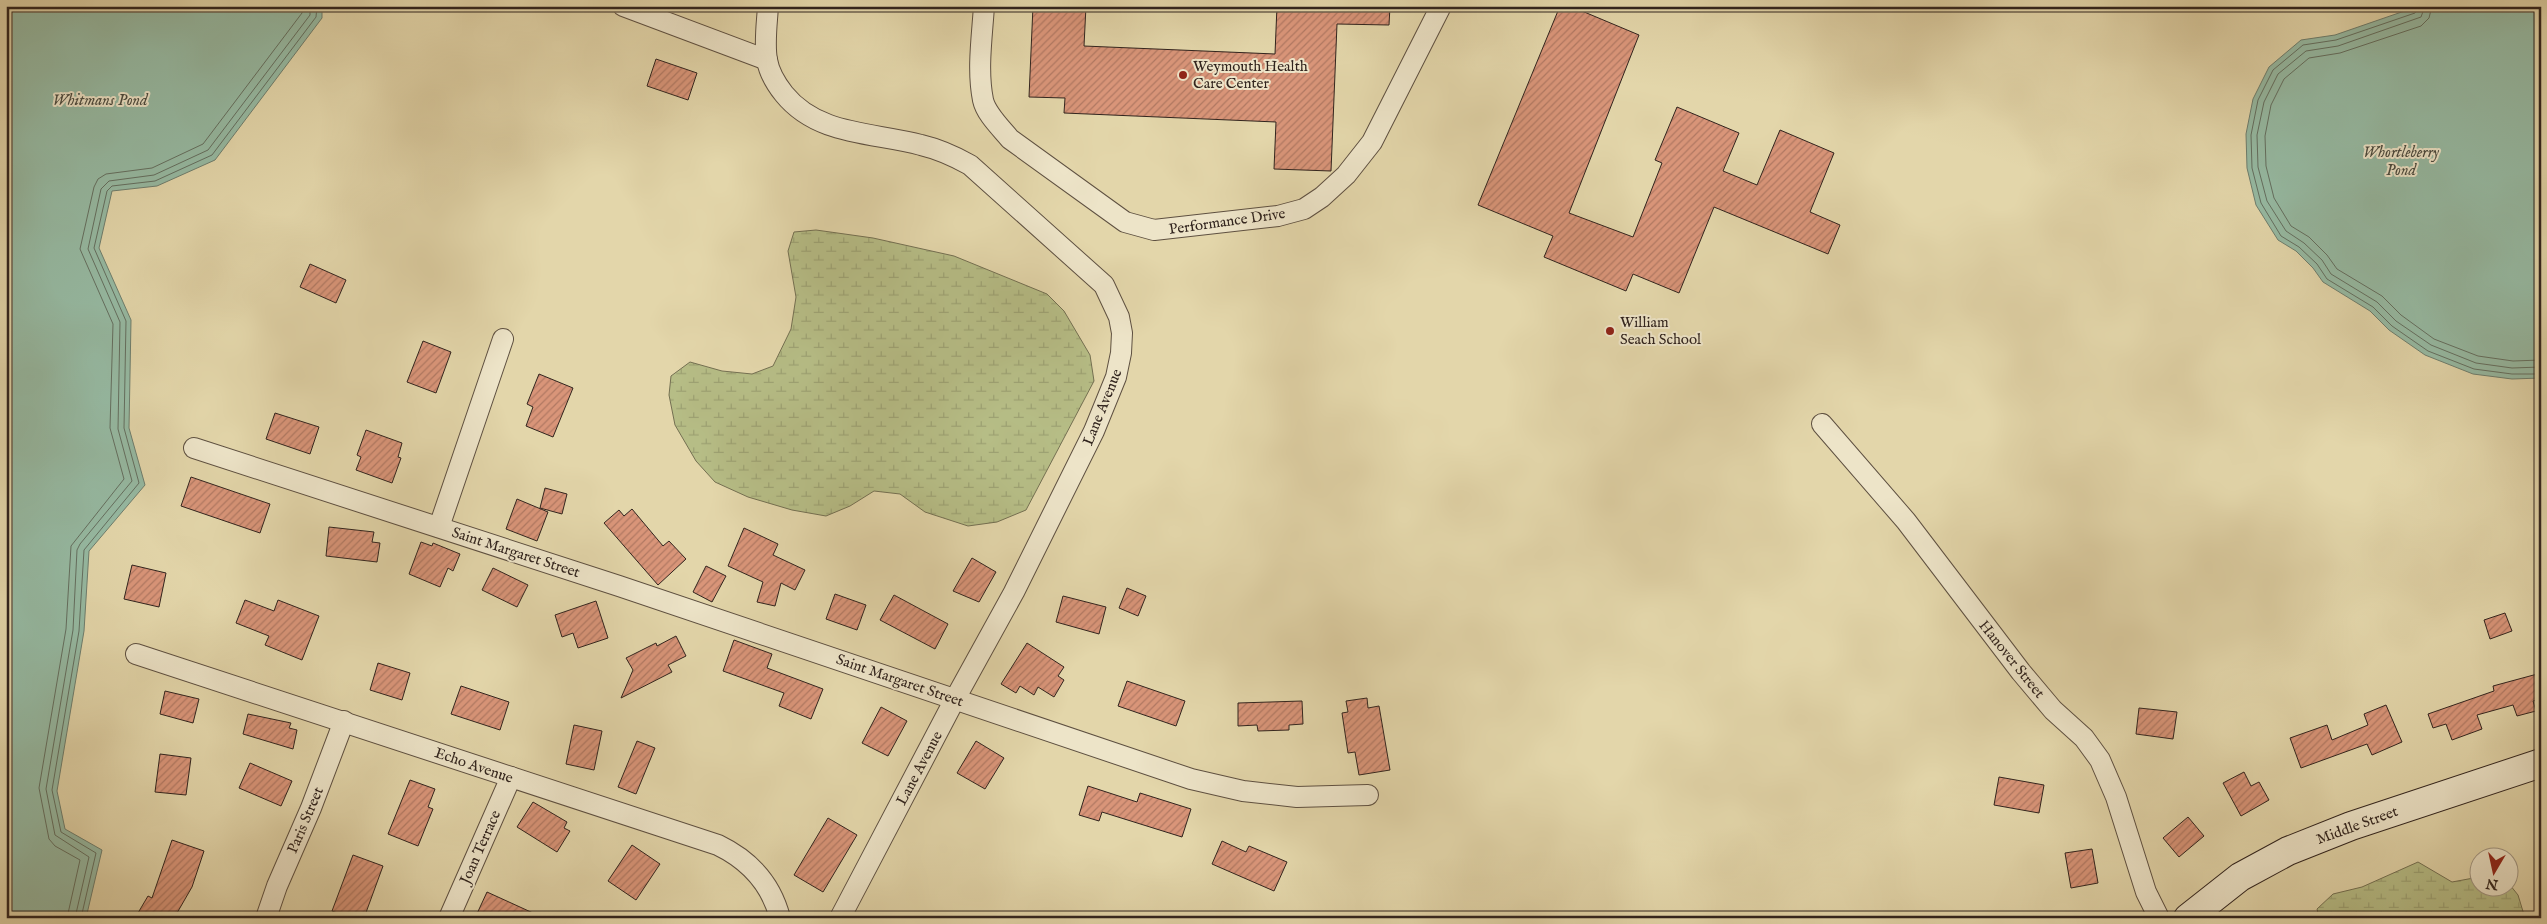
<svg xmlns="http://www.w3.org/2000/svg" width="2547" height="924" viewBox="0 0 2547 924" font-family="'IM FELL English',serif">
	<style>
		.wetland { fill: url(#wetland-marsh); stroke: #747052 }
		.water { fill: #96baa3; stroke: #6e7e6e }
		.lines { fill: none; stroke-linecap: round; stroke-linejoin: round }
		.shore { stroke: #646f60; stroke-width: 1 }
		.building { fill: url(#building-hatch); stroke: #31241e }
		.street-casing { stroke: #5e5041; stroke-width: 22 }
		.secondary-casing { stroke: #31241e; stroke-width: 30 }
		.street { stroke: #ede4c8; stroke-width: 20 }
		.secondary { stroke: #ede4c8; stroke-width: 28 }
		.poi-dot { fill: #8f2418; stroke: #ede4c8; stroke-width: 2 }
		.labels { text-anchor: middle; stroke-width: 4; stroke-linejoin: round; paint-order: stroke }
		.poi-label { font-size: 15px; fill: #31241e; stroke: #ede4c8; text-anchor: start }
		.street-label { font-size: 15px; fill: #31241e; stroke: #ede4c8 }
		.water-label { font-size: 16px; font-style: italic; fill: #4a4a3f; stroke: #ede4c8 }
	</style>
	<defs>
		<pattern id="wetland-marsh" width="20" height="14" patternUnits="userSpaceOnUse" patternTransform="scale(1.25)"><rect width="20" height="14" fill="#b6bd86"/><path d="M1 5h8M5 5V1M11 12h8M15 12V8" fill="none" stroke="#9da273"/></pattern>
		<pattern id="building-hatch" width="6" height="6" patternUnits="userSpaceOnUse" patternTransform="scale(1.25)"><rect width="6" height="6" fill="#d99579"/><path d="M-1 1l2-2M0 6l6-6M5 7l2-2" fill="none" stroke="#b17963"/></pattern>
	</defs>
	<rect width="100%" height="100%" fill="#e3d6aa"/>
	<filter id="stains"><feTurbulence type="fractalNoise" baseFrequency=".004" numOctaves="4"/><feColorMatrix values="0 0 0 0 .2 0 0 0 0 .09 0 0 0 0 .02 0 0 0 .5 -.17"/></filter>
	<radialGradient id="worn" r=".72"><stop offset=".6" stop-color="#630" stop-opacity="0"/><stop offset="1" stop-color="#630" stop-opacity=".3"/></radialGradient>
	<g class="wetland">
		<path d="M 816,230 L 873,238 L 954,256 L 1047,294 L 1064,311 L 1090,355 L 1094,381 L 1026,510 L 997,522 L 968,526 L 925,512 L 900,494 L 874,491 L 850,506 L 826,516 L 792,510 L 748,497 L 715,482 L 696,461 L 675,425 L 669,395 L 671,376 L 690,362 L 722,371 L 752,374 L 773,366 L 791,329 L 796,297 L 788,251 L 794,232 Z"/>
		<path d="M 2418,862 L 2452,882 L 2479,877 L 2480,886 L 2510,885 L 2518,895 L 2525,918 L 2319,918 L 2317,909 L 2333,894 L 2362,887 Z"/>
	</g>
	<g class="water">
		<path d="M 6,6 L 322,6 L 322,18 L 215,160 L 157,186 L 112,191 L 99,248 L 131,320 L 129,428 L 145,485 L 89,551 L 84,631 L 57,791 L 65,829 L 102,850 L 86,918 L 6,918 Z"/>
		<path d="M 2419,6 L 2541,6 L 2541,378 L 2512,379 L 2473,374 L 2425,355 L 2389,330 L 2370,311 L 2323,282 L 2313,268 L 2296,251 L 2278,240 L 2256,205 L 2247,168 L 2246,134 L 2253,99 L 2269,67 L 2301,40 L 2335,35 Z"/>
	</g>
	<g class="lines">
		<g class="shore">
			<path d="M 2419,6 L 2415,13 L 2336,40 L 2303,45 L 2273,70 L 2258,100 L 2251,135 L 2252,168 L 2261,203 L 2281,236 L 2299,247 L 2317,264 L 2327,279 L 2373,307 L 2392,326 L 2428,351 L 2474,369 L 2512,374 L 2541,374"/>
			<path d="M 2425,6 L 2421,17 L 2338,46 L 2306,51 L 2278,74 L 2264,102 L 2257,135 L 2258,167 L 2267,201 L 2286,231 L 2304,243 L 2322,260 L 2331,274 L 2377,302 L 2396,321 L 2431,345 L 2476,363 L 2512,368 L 2541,367"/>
			<path d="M 2432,6 L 2429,18 L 2421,26 L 2340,53 L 2309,58 L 2284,79 L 2271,105 L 2265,136 L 2266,166 L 2274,198 L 2291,226 L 2309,237 L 2327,255 L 2337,269 L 2382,296 L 2401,315 L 2434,339 L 2478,356 L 2513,361 L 2541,360"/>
			<path d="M 67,918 L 80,860 L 55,846 L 49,839 L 39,788 L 66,629 L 71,546 L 124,479 L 110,428 L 113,324 L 80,249 L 94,187 L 98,179 L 106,174 L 152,168 L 203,144 L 302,13 L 303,6"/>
			<path d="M 75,918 L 89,857 L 55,835 L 46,789 L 73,630 L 77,550 L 80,544 L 132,481 L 118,429 L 120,322 L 88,249 L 101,189 L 109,181 L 154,175 L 208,150 L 310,15 L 310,6"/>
			<path d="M 81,918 L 96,853 L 61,832 L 52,790 L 79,631 L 84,550 L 139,483 L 124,428 L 126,321 L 94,248 L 107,191 L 112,186 L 155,181 L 212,155 L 316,17 L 317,6"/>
		</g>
	</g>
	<g class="building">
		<path d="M 1033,6 L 1086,6 L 1084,46 L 1275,54 L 1277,6 L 1390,6 L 1389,25 L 1337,24 L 1331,171 L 1274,169 L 1276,122 L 1064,113 L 1065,98 L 1029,97 Z"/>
		<path d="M 1560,6 L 1570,6 L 1639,35 L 1569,213 L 1633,237 L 1662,163 L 1655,160 L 1677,107 L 1739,133 L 1723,171 L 1757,185 L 1780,130 L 1834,153 L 1810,212 L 1840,225 L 1828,254 L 1714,207 L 1679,293 L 1633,274 L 1626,291 L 1544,257 L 1553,236 L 1478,205 Z"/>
		<path d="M 656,59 L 697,73 L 688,100 L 647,86 Z"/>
		<path d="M 310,264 L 346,280 L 336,303 L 300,287 Z"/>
		<path d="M 423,341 L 451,352 L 436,393 L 407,382 Z"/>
		<path d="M 539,374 L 573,388 L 553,437 L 526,426 L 533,407 L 527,404 Z"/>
		<path d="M 275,413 L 319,427 L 310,454 L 266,439 Z"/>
		<path d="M 366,430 L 402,443 L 398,457 L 401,458 L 392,483 L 356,470 L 361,457 L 357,455 Z"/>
		<path d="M 191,477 L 270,504 L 260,533 L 181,506 Z"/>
		<path d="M 545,488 L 567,494 L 562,514 L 540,508 Z"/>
		<path d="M 517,499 L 548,512 L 537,541 L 506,529 Z"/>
		<path d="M 632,509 L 663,546 L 669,541 L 686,559 L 658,585 L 604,523 L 619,510 L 624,516 Z"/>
		<path d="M 329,527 L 374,532 L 372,542 L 380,543 L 377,562 L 326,556 Z"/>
		<path d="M 744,528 L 778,544 L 773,555 L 805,570 L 795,590 L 781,583 L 775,606 L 757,602 L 763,582 L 728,566 Z"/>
		<path d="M 421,542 L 432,546 L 433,543 L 460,554 L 453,571 L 448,568 L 440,587 L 409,574 Z"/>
		<path d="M 972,558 L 996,572 L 979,602 L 953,591 Z"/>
		<path d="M 132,565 L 166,573 L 159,607 L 124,599 Z"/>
		<path d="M 706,566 L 726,576 L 712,602 L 693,592 Z"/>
		<path d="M 493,568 L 528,585 L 517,607 L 482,590 Z"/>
		<path d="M 1127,588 L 1146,596 L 1138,616 L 1119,608 Z"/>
		<path d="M 835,594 L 866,605 L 857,630 L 826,619 Z"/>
		<path d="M 894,595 L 948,624 L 935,649 L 880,620 Z"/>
		<path d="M 1063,596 L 1106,607 L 1099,634 L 1056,622 Z"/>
		<path d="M 245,600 L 274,611 L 278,600 L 319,616 L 302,660 L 265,645 L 269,636 L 236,623 Z"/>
		<path d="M 596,601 L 608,638 L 578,648 L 573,633 L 562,637 L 555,615 Z"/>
		<path d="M 2505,613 L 2512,631 L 2490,639 L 2484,620 Z"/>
		<path d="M 676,636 L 686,656 L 668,665 L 672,672 L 621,698 L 633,670 L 626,658 L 656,643 L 657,646 Z"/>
		<path d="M 734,640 L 772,654 L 767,668 L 823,689 L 811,719 L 779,706 L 784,693 L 723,671 Z"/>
		<path d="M 1027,643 L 1064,667 L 1058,676 L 1064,680 L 1054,697 L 1038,687 L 1034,695 L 1020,686 L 1016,693 L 1001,684 Z"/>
		<path d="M 378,663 L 410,673 L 402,700 L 370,690 Z"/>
		<path d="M 2541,673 L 2541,699 L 2533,701 L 2536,711 L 2517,716 L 2513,705 L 2477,715 L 2482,729 L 2452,740 L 2446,724 L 2433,728 L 2428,714 L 2494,691 L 2493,686 Z"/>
		<path d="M 1127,681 L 1185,701 L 1176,726 L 1118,706 Z"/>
		<path d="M 461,686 L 509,702 L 500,730 L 451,714 Z"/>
		<path d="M 165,691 L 199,699 L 193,723 L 160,714 Z"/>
		<path d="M 1367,698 L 1368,708 L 1379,706 L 1390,770 L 1359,775 L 1355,752 L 1348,753 L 1342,713 L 1348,712 L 1346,701 Z"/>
		<path d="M 1302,701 L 1303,724 L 1289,725 L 1289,730 L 1258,731 L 1257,725 L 1238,726 L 1238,703 Z"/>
		<path d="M 2386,705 L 2402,742 L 2372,755 L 2367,744 L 2301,768 L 2290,738 L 2327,725 L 2332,740 L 2368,725 L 2364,714 Z"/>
		<path d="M 881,707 L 907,721 L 888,756 L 862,743 Z"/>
		<path d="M 2139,708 L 2177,712 L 2173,739 L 2136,734 Z"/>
		<path d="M 248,714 L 291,723 L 289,728 L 297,730 L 293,749 L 243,734 Z"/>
		<path d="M 574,725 L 602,731 L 594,770 L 566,764 Z"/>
		<path d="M 637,741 L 655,748 L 636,794 L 618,787 Z"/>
		<path d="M 976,741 L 1004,758 L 985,789 L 957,773 Z"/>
		<path d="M 160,754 L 191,758 L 186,795 L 155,792 Z"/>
		<path d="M 250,763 L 292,781 L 281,806 L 239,788 Z"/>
		<path d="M 2244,772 L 2251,786 L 2259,782 L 2269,800 L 2241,816 L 2223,783 Z"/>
		<path d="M 1999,777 L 2044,785 L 2039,813 L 1994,805 Z"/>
		<path d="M 410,780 L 435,789 L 428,807 L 433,809 L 418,846 L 388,834 Z"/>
		<path d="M 1088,786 L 1137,802 L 1140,793 L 1191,809 L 1182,837 L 1102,812 L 1099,821 L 1079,815 Z"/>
		<path d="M 533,802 L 567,822 L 564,828 L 570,831 L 557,852 L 517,827 Z"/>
		<path d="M 2188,817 L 2204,836 L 2179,857 L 2163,838 Z"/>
		<path d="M 828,818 L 857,835 L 823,892 L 794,875 Z"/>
		<path d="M 172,840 L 204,851 L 192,887 L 177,913 L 185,918 L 135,918 L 148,896 L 152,898 Z"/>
		<path d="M 1222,841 L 1246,852 L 1249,846 L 1287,862 L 1274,891 L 1212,864 Z"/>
		<path d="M 632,845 L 660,864 L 636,900 L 608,881 Z"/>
		<path d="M 2092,849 L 2098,883 L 2071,888 L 2065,853 Z"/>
		<path d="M 353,855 L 383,866 L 364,918 L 351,918 L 332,911 Z"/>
		<path d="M 487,892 L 544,918 L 475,918 Z"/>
	</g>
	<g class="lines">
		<defs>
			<g id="street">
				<path d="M 623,6 L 767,60"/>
				<path d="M 768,6 C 767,23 764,43 767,60 C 769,72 776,84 784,94 C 818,136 873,132 921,145 C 938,149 954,156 970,165 L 1104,285 L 1119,317 L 1122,333 L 1121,353 L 1116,377 L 1094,431 L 1014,592 L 955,699 L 840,918"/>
				<path d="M 984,6 C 982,37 977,70 983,100 C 986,114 1001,128 1010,139 L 1125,222 L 1154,230 L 1278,216 L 1304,209 L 1322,197 L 1346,175 L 1372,142 L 1441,6"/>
				<path d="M 1822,424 L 1906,521 L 2021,672 L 2053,710 L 2084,738 L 2100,760 L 2116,797 L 2146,892 L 2159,918"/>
				<path d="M 194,448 L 619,586 L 1191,779 L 1243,791 L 1297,797 L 1368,795"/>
				<path d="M 439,527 L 503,339"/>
				<path d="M 136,654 L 718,845 C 749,860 771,883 780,918"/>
				<path d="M 266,918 L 277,886 L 311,808 L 344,721"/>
				<path d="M 449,918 L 511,777"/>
			</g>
			<path id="secondary" d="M 2188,918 L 2240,877 L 2288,851 L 2351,826 L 2541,763"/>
		</defs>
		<use href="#street" class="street-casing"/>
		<use href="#secondary" class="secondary-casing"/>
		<use href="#street" class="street"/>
		<use href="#secondary" class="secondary"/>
	</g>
	<g class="poi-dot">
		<circle cx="1183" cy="75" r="5"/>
		<circle cx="1610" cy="331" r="5"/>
	</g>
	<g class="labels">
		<g class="poi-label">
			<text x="1193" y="71">Weymouth Health<tspan x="1193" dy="17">Care Center</tspan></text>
			<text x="1620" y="327">William<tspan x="1620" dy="17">Seach School</tspan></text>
		</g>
		<g class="street-label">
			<text transform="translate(1227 221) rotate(-8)" y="5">Performance Drive</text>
			<text transform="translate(1102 407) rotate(-68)" y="5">Lane Avenue</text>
			<text transform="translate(516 552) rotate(18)" y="5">Saint Margaret Street</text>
			<text transform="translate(2012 659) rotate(51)" y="5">Hanover Street</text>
			<text transform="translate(900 680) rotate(19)" y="5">Saint Margaret Street</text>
			<text transform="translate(474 765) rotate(19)" y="5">Echo Avenue</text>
			<text transform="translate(919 768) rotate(-62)" y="5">Lane Avenue</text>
			<text transform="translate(305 820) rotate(-67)" y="5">Paris Street</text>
			<text transform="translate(2357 825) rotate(-20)" y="5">Middle Street</text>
			<text transform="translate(480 847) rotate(-66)" y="5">Joan Terrace</text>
		</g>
		<g class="water-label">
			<text x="100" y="105">Whitmans Pond</text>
			<text x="2401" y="157">Whortleberry<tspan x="2401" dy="18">Pond</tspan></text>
		</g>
	</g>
	<rect width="2547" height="924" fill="none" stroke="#e3d6aa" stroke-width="25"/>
	<rect x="8" y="8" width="2532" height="909" fill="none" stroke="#31241e" stroke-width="2.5"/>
	<rect x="12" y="12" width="2522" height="899" fill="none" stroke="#31241e"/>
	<g transform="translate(2494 872) rotate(189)"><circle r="24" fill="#ede4c8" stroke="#a29784"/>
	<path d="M0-4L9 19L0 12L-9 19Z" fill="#8f2418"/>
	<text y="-8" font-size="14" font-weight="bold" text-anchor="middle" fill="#31241e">N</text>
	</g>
	<rect width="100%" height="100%" filter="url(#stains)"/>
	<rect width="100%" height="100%" fill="url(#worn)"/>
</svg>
